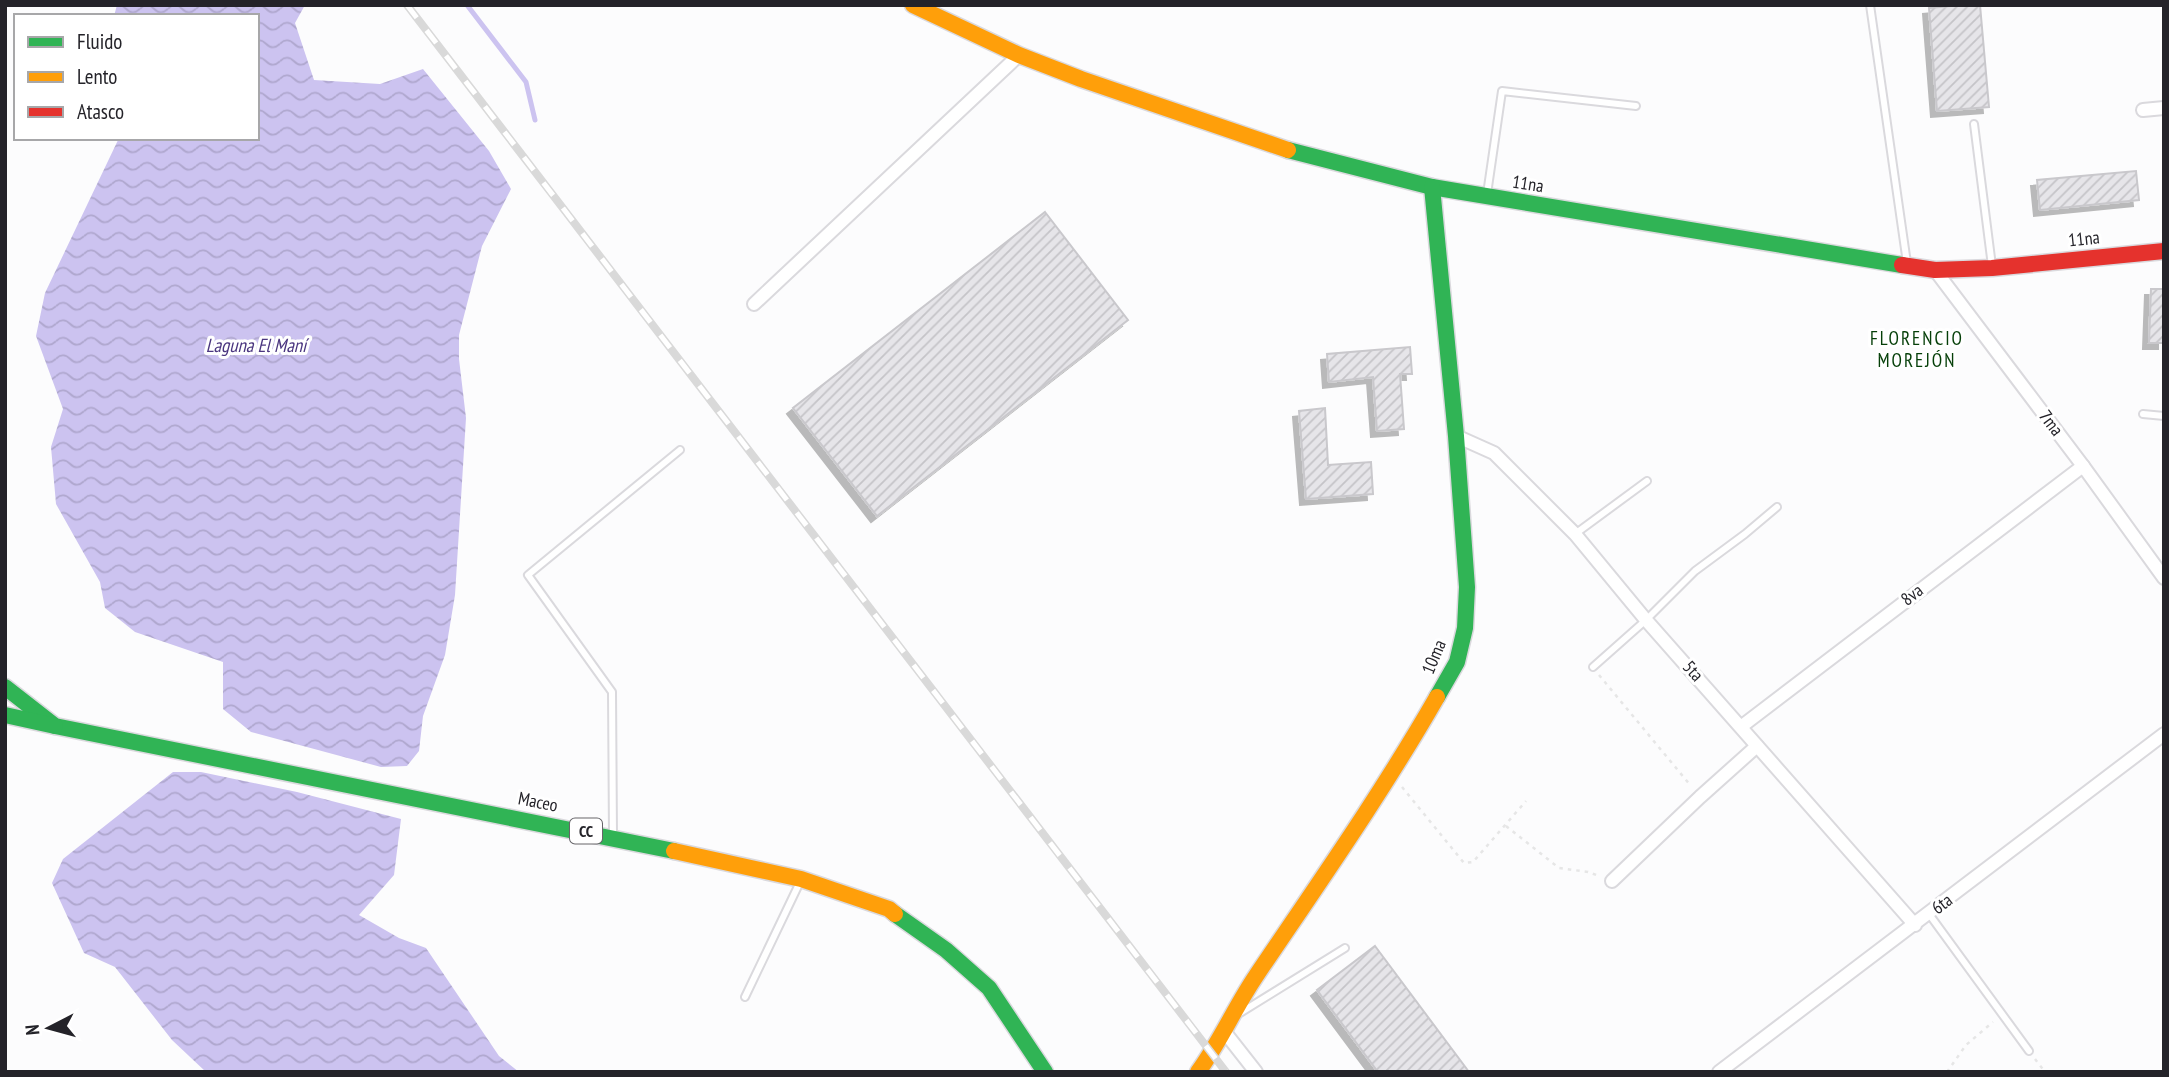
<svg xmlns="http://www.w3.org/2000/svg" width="2169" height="1077" viewBox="0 0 2169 1077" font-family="'PT Sans Narrow',sans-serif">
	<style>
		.water { fill: url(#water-waves) }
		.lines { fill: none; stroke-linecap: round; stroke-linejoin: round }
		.stream { stroke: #ccc3f0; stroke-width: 5 }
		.building { fill: url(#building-hatch); stroke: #c9c8cc; stroke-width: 2; filter: url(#shadow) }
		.lane-casing { stroke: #dad9dd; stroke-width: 10 }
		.street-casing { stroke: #dad9dd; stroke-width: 16 }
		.fast-casing { stroke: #dad9dd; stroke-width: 19 }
		.slow-casing { stroke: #dad9dd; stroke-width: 19 }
		.jam-casing { stroke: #dad9dd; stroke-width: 19 }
		.path { stroke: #e6e6e6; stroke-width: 2.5; stroke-dasharray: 3.5 5; stroke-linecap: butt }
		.lane { stroke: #fff; stroke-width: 6 }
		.street { stroke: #fff; stroke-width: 12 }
		.fast { stroke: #30b455; stroke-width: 16 }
		.slow { stroke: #ff9f0a; stroke-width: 16 }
		.jam { stroke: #e5322d; stroke-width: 16 }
		.rail-casing { stroke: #d9d9d9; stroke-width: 8 }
		.rail { stroke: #fff; stroke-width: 5; stroke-dasharray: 16; stroke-linecap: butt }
		.labels { text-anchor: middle; stroke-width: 6; stroke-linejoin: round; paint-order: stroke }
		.shield { fill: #fff; stroke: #666569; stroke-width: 2 }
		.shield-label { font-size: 16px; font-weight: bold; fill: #242329 }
		.street-label { font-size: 18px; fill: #242329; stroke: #fff }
		.neighbourhood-label { font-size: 19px; letter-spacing: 2px; fill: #053f08; stroke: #fff }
		.water-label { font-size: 19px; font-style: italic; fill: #4a357f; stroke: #fff }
	</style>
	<defs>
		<pattern id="water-waves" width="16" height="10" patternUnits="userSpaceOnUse" patternTransform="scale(1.75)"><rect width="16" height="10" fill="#ccc3f0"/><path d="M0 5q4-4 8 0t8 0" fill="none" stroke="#afa7ce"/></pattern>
		<pattern id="building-hatch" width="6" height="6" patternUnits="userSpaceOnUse" patternTransform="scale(1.75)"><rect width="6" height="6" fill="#e6e5e9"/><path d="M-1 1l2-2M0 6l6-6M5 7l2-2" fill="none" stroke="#c5c4c8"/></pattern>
		<filter id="shadow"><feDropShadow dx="-6" dy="6" stdDeviation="0" flood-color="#0004"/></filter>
	</defs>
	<rect width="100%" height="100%" fill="#fcfcfd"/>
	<g class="water">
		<path d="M 117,5 L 305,5 L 295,23 L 314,80 L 380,84 L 423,69 L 489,151 L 511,189 L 482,246 L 459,335 L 459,359 L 466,418 L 455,595 L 445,655 L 423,716 L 419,751 L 407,766 L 381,767 L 251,732 L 223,709 L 223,662 L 135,632 L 105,608 L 100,582 L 56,504 L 51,447 L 63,409 L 36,336 L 45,293 L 119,138 L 257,138 L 257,16 L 114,16 Z"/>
		<path d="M 173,772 L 201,772 L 297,792 L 401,819 L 394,875 L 359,915 L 399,938 L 426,948 L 499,1056 L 519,1072 L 206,1072 L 172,1040 L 115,967 L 84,953 L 52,883 L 63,859 Z"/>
	</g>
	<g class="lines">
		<path class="stream" d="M 467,5 L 526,82 L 535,120"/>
	</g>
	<g class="building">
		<path d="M 1962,5 L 1980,5 L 1989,107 L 1937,111 L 1929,8 Z"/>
		<path d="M 2136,171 L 2139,200 L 2040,210 L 2037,180 Z"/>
		<path d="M 1045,212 L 1128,320 L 877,516 L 793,408 Z"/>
		<path d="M 2151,289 L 2164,289 L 2164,343 L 2149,343 Z"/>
		<path d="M 1410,347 L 1412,374 L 1400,374 L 1404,429 L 1377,431 L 1373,377 L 1329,382 L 1327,354 Z"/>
		<path d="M 1325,408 L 1328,465 L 1371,462 L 1373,494 L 1306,499 L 1299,411 Z"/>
		<path d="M 1375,946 L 1469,1072 L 1378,1072 L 1317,990 Z"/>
	</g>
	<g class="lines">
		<defs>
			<g id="lane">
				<path d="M 1870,5 L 1907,263"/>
				<path d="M 1974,124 L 1992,266"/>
				<path d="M 1487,194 L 1502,91 L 1636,106"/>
				<path d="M 2143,414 L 2164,416"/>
				<path d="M 1575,534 L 1647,481"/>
				<path d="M 1593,667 L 1646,620 L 1695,571 L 1745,534 L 1777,507"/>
				<path d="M 613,835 L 612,692 L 528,575 L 680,450"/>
				<path d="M 1929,914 L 2029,1051"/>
				<path d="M 745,997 L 800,882"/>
				<path d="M 1240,1013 L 1345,948"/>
			</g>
			<g id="street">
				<path d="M 2143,110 L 2164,108"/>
				<path d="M 1935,270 L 2083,466 L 2164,578"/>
				<path d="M 754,304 L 1019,55"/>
				<path d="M 1456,436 L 1494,453 L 1575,534 L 1646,620 L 1915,925"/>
				<path d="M 1742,726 L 2083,466"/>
				<path d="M 1612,881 L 1700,797 L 1757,746"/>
				<path d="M 1223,1030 L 1256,1072"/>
				<path d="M 1719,1072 L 2164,734"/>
			</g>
			<g id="fast">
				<path d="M 1288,150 L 1432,187 L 1902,265"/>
				<path d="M 1432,187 L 1456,436 L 1467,587 L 1465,628 L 1457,662 L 1437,697"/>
				<path d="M 5,687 L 55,726 L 674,851"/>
				<path d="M 5,715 L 55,726"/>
				<path d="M 895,914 L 946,950 L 989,988 L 1045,1072"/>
			</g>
			<g id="slow">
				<path d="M 913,5 L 1019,55 L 1081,79 L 1288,150"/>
				<path d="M 674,851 L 801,879 L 889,909 L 895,914"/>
				<path d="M 1198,1072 C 1220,1042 1235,1007 1256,976 C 1318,884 1382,793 1437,697"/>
			</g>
			<path id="jam" d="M 1902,265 L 1935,270 L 1992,268 L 2164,251"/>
		</defs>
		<use href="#lane" class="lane-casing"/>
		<use href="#street" class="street-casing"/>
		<use href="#fast" class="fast-casing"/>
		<use href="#slow" class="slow-casing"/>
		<use href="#jam" class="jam-casing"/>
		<g class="path">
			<path d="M 1599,675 L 1691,786"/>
			<path d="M 1402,787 L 1464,863 L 1473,862 L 1526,801"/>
			<path d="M 1506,826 L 1559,868 L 1588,872 L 1599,876"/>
			<path d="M 2035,1059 L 2045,1072"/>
			<path d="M 1947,1072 L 1966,1045 L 1993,1022"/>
		</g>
		<use href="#lane" class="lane"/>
		<use href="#street" class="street"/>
		<use href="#fast" class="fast"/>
		<use href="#slow" class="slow"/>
		<use href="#jam" class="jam"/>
		<defs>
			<path id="rail" d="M 407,5 L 1226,1072"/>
		</defs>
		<use href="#rail" class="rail-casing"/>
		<use href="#rail" class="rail"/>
	</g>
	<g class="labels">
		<rect class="shield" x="570" y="818.5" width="32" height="25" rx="5"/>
		<g class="shield-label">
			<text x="586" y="837">CC</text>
		</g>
		<g class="street-label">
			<text transform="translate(1528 184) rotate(9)" y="6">11na</text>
			<text transform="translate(2084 239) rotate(-6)" y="6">11na</text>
			<text transform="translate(2051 423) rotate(53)" y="6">7ma</text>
			<text transform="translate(1912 595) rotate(-38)" y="6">8va</text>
			<text transform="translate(1434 657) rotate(-67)" y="6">10ma</text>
			<text transform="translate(1693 671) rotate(48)" y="6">5ta</text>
			<text transform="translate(538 802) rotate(11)" y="6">Maceo</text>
			<text transform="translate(1942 904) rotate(-37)" y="6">6ta</text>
		</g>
		<g class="neighbourhood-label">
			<text x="1917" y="345">FLORENCIO<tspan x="1917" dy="22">MOREJÓN</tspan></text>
		</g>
		<g class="water-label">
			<text x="256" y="352">Laguna El Maní</text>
		</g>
	</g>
	<rect width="2169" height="1077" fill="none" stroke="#242329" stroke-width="14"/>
	<rect x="14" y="14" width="245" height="126" fill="#ffffff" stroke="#a7a7a9" stroke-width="2"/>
	<rect x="28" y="37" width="35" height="10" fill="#30b455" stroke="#a7a7a9" stroke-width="2"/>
	<text x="77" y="49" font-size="21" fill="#242329">Fluido</text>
	<rect x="28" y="72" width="35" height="10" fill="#ff9f0a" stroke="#a7a7a9" stroke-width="2"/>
	<text x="77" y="84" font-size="21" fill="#242329">Lento</text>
	<rect x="28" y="107" width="35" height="10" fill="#e5322d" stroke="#a7a7a9" stroke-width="2"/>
	<text x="77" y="119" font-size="21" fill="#242329">Atasco</text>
	<g transform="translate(49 1028) rotate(264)" stroke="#ffffff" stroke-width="5" paint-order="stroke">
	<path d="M0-5L12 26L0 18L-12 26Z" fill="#242329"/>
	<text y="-10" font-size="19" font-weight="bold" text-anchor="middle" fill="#242329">N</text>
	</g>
</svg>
